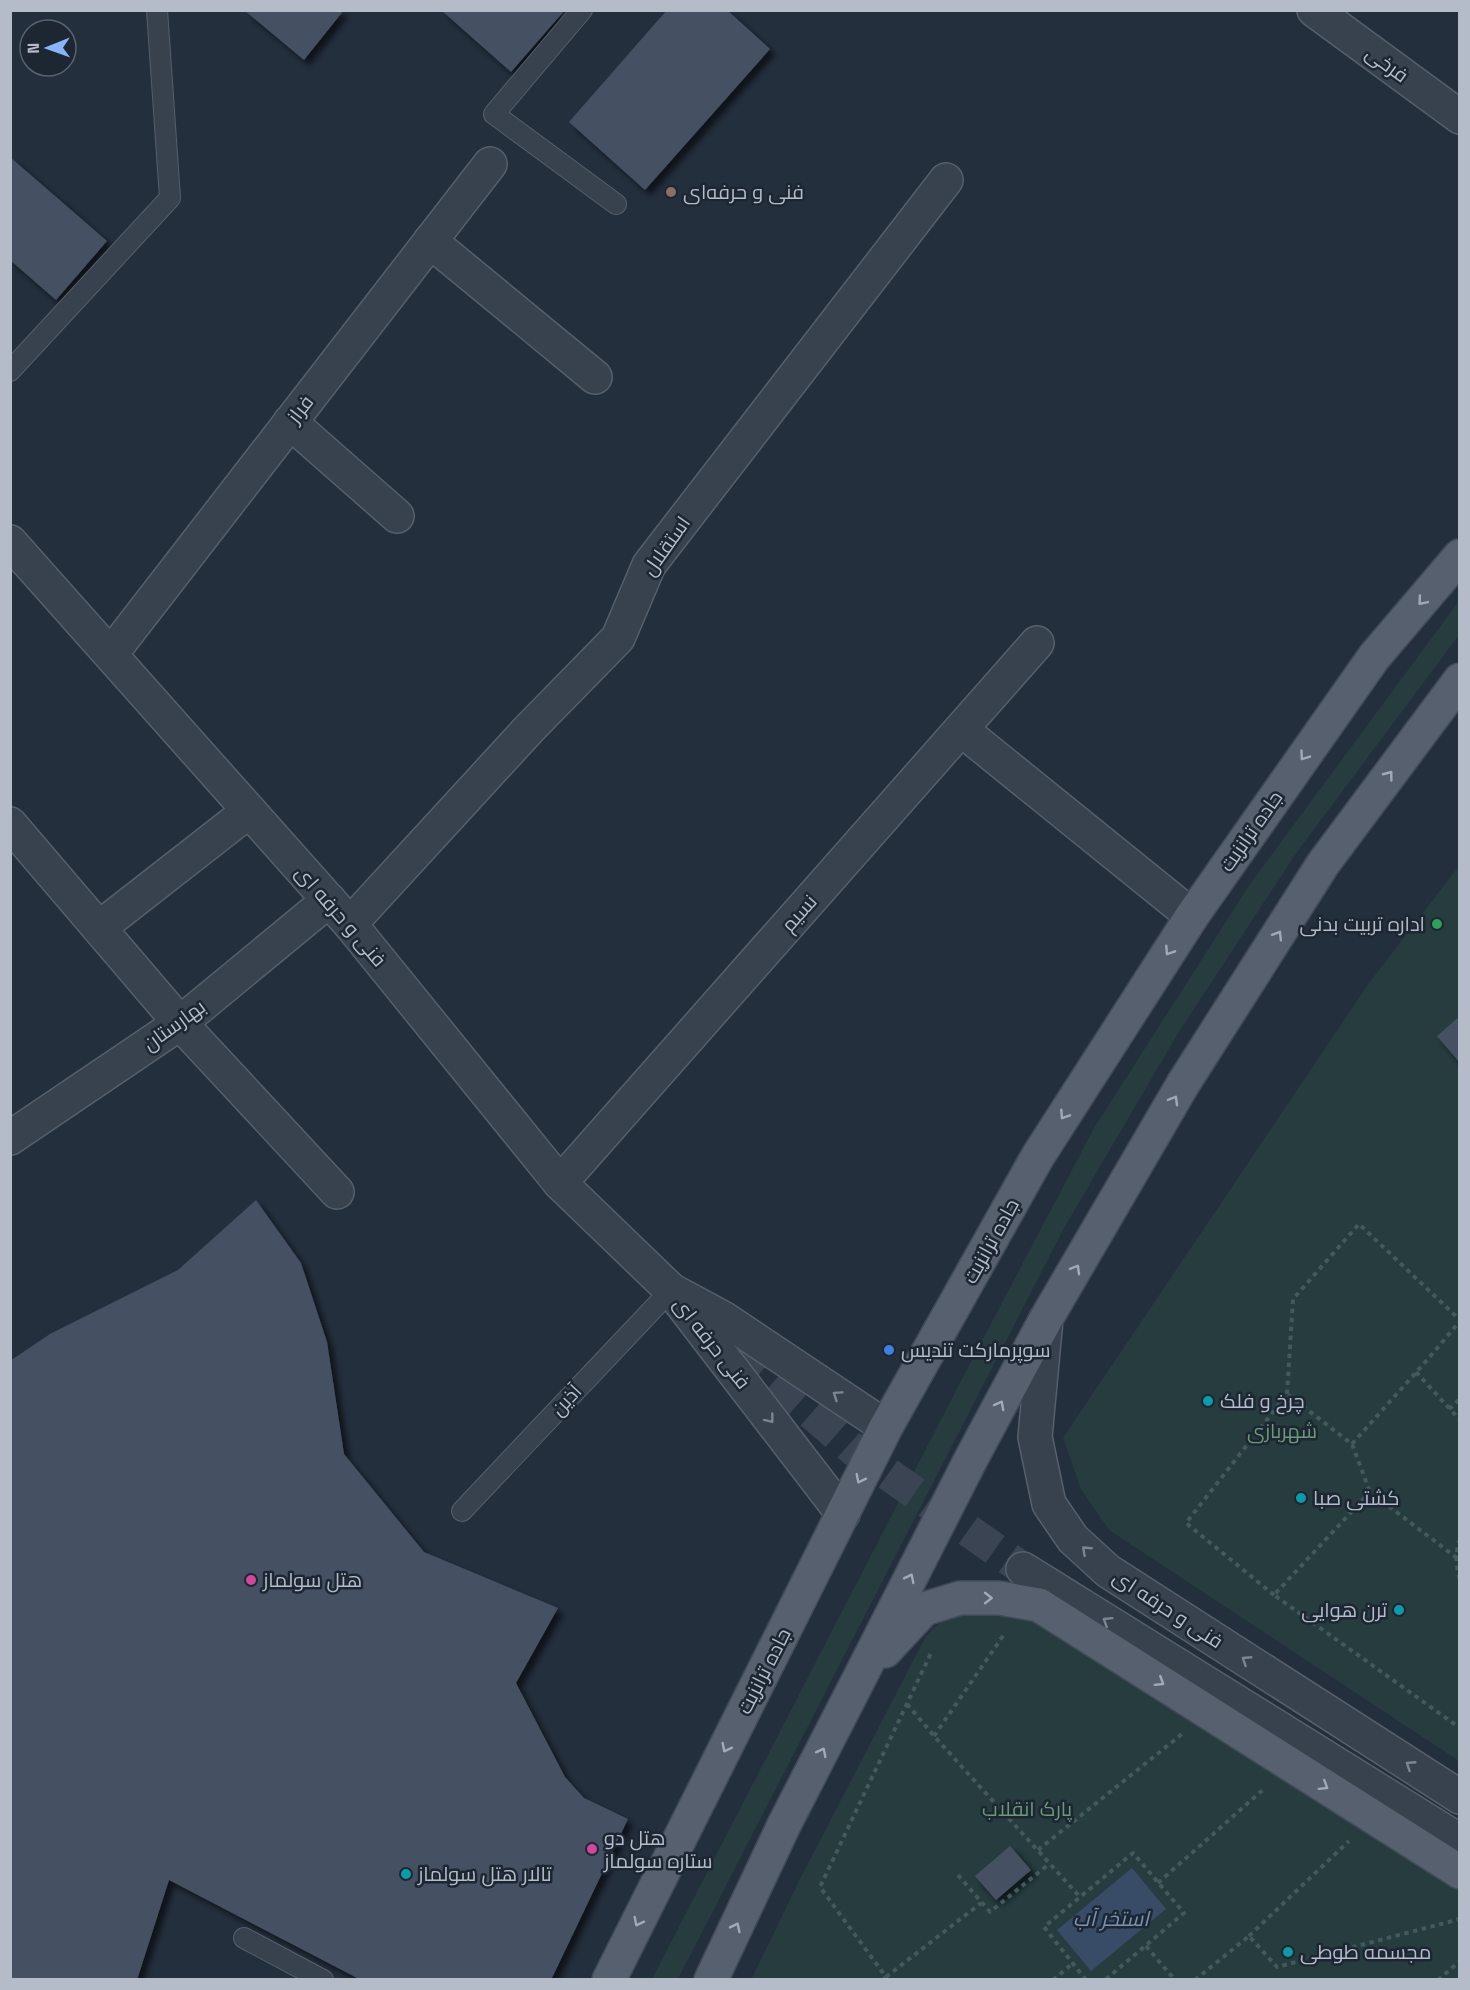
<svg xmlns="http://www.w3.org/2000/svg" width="1470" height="1990" viewBox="0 0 1470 1990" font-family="'Space Grotesk',Cairo,sans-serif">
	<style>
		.green { fill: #263c3f }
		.water { fill: #394c67 }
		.building { fill: #455162; filter: url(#shadow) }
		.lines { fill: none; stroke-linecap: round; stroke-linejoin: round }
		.tertiary-tunnel { stroke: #3a4453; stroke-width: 33; stroke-dasharray: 33 16; stroke-linecap: butt }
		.service-casing { stroke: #565f6c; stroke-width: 22 }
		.minor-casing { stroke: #565f6c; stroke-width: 36 }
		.tertiary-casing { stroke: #565f6c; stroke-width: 36 }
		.primary-casing { stroke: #414a57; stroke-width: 36 }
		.path { stroke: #44595c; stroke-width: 4; stroke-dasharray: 4.5 4.5; stroke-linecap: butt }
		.service { stroke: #38414e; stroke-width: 20 }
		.minor { stroke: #38414e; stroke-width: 33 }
		.tertiary { stroke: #38414e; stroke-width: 33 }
		.primary { stroke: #56606e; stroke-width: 33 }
		.oneway { stroke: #a1aab7 }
		.oneway2 { stroke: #7c8592 }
		.education-dot { fill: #8d6e63; stroke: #1d2633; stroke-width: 2 }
		.leisure-dot { fill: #2e9e5b; stroke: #1d2633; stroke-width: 2 }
		.shop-dot { fill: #3f7fe0; stroke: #1d2633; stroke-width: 2 }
		.culture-dot { fill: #0f9aa8; stroke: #1d2633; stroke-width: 2 }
		.hotel-dot { fill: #d1479c; stroke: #1d2633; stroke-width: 2 }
		.labels { text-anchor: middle; stroke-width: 5; stroke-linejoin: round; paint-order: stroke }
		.street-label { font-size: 20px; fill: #b4bcc9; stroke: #1d2633 }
		.poi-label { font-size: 20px; fill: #b4bcc9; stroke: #1d2633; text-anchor: start }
		.park-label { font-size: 20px; fill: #6b9a76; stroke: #1d2633 }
		.water-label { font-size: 21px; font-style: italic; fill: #7c92b1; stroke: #1d2633 }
	</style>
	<defs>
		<filter id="shadow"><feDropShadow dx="5.5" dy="5.5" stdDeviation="3" flood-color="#0009"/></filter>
	</defs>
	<rect width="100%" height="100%" fill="#242f3e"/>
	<g class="green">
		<path d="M 1459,601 L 1459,635 L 1297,852 L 1180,1030 L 1064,1228 L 678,1979 L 652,1979 L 975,1354 L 1094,1128 L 1250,884 Z"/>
		<path d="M 1459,866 L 1459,1761 L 1109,1530 L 1081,1489 L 1063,1438 L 1369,983 Z"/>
		<path d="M 980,1613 L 1012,1616 L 1039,1622 L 1459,1882 L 1459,1979 L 751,1980 L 800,1879 L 926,1636 C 944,1616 954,1615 980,1613 Z"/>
	</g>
	<path class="water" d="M 1132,1868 L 1166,1909 L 1091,1971 L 1057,1930 Z"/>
	<g class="building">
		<path d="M 244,10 L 344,10 L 304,60 Z"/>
		<path d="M 441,10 L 565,10 L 511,72 Z"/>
		<path d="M 667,10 L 727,10 L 770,49 L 645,190 L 569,122 Z"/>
		<path d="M 10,157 L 107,241 L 56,300 L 10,260 Z"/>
		<path d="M 1460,1016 L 1460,1063 L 1437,1036 Z"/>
		<path d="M 256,1200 L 301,1263 L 327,1342 L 344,1454 L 424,1552 L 558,1608 L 516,1683 L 565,1777 L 584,1798 L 628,1819 L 551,1980 L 361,1980 L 169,1880 L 137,1980 L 10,1980 L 10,1361 L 50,1334 L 178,1270 Z"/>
		<path d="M 1010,1846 L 1031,1870 L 996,1900 L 975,1876 Z"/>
	</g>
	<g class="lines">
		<path class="tertiary-tunnel" d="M 701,1316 L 854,1450 L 1023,1569"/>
		<defs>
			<g id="service">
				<path d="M 582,10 L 494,114 L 616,204"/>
				<path d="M 10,371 L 170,198 L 157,10"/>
				<path d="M 462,1511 L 671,1290"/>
				<path d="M 244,1938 L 323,1980"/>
			</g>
			<g id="minor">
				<path d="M 1314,10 L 1460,117"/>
				<path d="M 430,241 L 595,377"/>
				<path d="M 290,422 L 397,516"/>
				<path d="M 111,654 L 490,164"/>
				<path d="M 962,730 L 1192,916"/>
				<path d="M 10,824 L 180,1023 L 337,1192"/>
				<path d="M 350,924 L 529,729 L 618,638 L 649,565 L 946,180"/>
				<path d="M 99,928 L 249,811"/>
				<path d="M 10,1138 L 180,1023 L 329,900"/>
				<path d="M 560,1183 L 1037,643"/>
				<path d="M 671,1290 L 843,1514"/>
			</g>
			<g id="tertiary">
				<path d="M 10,542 L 350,924 L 560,1183 L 671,1290 L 723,1318 L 886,1427"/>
				<path d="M 1046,1319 L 1035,1437 L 1049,1504 L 1073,1539 L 1108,1571 L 1460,1797"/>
				<path d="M 1023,1569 L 1460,1841"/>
			</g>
			<g id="primary">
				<path d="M 885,1651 L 924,1609 L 960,1598 L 999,1598 L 1039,1605 L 1460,1872"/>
				<path d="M 609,1980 L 886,1427 L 1038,1156 L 1192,916 L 1374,657 L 1460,556"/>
				<path d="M 711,1980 L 784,1825 L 858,1681 L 971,1459 L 1046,1319 L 1183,1084 L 1323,864 L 1460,680"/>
			</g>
		</defs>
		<use href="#service" class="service-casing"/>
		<use href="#minor" class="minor-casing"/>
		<use href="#tertiary" class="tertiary-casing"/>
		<use href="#primary" class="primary-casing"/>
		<g class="path">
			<path d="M 1416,1372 L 1460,1420"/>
			<path d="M 1287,1394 L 1293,1299 L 1359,1224 L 1460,1320"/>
			<path d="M 1449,1409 L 1460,1399"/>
			<path d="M 1352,1444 L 1428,1359 L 1460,1321"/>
			<path d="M 1460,1539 C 1455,1552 1456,1567 1460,1580"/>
			<path d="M 1457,1558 L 1370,1492 L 1274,1595 L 1460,1728"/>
			<path d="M 1274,1595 L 1186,1523 L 1287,1394 L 1352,1444 L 1370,1492"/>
			<path d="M 907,1704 L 934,1736 L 1080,1897"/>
			<path d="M 934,1736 L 1005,1633"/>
			<path d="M 1038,1850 L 1182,1734"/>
			<path d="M 958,1875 L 990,1912 L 1049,1864"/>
			<path d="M 1158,1883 L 1265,1788"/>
			<path d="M 1249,1936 L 1349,1841"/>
			<path d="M 1146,1946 L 1175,1980"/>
			<path d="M 886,1977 L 981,1903"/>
			<path d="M 883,1980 L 886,1977 L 820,1887 L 931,1653"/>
			<path d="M 1053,1980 L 1073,1963"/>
			<path d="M 1086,1980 L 1044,1927 L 1133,1853 L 1184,1913 L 1105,1980"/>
			<path d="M 1195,1980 L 1249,1936 L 1277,1967 L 1460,1919"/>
			<path d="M 1438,1980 L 1460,1961"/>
		</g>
		<use href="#service" class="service"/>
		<use href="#minor" class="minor"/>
		<use href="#tertiary" class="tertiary"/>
		<use href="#primary" class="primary"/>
	</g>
	<defs><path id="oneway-chevron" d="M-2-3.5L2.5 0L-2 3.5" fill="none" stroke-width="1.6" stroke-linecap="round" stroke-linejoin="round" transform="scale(1.5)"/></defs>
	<g class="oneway">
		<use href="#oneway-chevron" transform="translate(1422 601) rotate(130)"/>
		<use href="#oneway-chevron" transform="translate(1304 756) rotate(125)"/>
		<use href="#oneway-chevron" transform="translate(1389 775) rotate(-53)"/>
		<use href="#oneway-chevron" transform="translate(1278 935) rotate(-58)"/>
		<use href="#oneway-chevron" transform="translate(1169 951) rotate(123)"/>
		<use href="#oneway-chevron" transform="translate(1174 1100) rotate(-60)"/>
		<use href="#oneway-chevron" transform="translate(1064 1115) rotate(123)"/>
		<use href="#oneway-chevron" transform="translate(1076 1269) rotate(-60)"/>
		<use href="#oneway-chevron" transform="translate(1000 1405) rotate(-62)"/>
		<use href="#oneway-chevron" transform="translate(860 1479) rotate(117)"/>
		<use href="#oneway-chevron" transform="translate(910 1578) rotate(-63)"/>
		<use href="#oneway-chevron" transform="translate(988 1598)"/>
		<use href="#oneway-chevron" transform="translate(1160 1682) rotate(32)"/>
		<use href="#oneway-chevron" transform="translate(726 1748) rotate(117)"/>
		<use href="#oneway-chevron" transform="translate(822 1752) rotate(-63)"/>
		<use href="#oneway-chevron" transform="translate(1324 1786) rotate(32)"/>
		<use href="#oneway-chevron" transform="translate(638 1922) rotate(117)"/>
		<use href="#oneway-chevron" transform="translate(736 1927) rotate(-64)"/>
	</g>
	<g class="oneway2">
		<use href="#oneway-chevron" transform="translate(837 1395) rotate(-146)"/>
		<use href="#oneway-chevron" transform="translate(770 1419) rotate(52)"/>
		<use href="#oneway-chevron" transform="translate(1086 1550) rotate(-137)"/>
		<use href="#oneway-chevron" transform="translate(1107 1621) rotate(-148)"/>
		<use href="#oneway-chevron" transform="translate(1246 1660) rotate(-147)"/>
		<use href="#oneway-chevron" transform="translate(1410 1765) rotate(-147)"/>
	</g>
	<circle class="education-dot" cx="671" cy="192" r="6"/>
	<circle class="leisure-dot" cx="1437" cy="924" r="6"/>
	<circle class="shop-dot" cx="889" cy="1350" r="6"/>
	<g class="culture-dot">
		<circle cx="1208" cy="1401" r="6"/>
		<circle cx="1301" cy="1498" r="6"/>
		<circle cx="1399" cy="1610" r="6"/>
		<circle cx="406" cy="1874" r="6"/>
		<circle cx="1288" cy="1952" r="6"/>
	</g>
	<g class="hotel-dot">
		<circle cx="251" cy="1580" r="6"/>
		<circle cx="592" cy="1849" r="6"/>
	</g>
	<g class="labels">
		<g class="street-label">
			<text transform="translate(1387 64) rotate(36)" y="7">فرخی</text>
			<text transform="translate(300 409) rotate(-52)" y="7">فراز</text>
			<text transform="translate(666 546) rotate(-55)" y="7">استقلال</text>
			<text transform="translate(1251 831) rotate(-55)" y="7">جاده ترانزیت</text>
			<text transform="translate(799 913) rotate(-48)" y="7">نسيم</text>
			<text transform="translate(341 916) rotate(49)" y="7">فنی و حرفه ای</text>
			<text transform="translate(174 1025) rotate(-36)" y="7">بهارستان</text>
			<text transform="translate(991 1241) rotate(-61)" y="7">جاده ترانزیت</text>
			<text transform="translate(712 1343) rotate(52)" y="7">فنی حرفه ای</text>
			<text transform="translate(566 1400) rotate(-47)" y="7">آذین</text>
			<text transform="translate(1168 1609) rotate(33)" y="7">فنی و حرفه ای</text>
			<text transform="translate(764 1671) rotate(-63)" y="7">جاده ترانزیت</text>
		</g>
		<g class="poi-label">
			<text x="683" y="199">فنی و حرفه‌ای</text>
			<text x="1425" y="931" text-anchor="end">اداره تربیت بدنی</text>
			<text x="901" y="1357">سوپرمارکت تندیس</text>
			<text x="1220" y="1408">چرخ و فلک</text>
			<text x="1313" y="1505">کشتی صبا</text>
			<text x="263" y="1587">هتل سولماز</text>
			<text x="1387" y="1617" text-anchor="end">ترن هوایی</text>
			<text x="604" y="1845">هتل دو<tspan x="604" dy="23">ستاره سولماز</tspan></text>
			<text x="418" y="1881">تالار هتل سولماز</text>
			<text x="1300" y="1959">مجسمه طوطی</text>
		</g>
		<g class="park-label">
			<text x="1282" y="1438">شهربازی</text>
			<text x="1027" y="1816">پارک انقلاب</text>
		</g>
		<g class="water-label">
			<text x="1111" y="1926">استخر آب</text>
		</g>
	</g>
	<rect width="1470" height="1990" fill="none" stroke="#b4bcc9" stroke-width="24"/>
	<g transform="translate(48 48) rotate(269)"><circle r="28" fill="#1d2633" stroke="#59626f" stroke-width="1.5"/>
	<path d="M0-4.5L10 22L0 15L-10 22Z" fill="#8ab4f8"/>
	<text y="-9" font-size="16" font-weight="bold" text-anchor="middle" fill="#b4bcc9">N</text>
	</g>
</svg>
